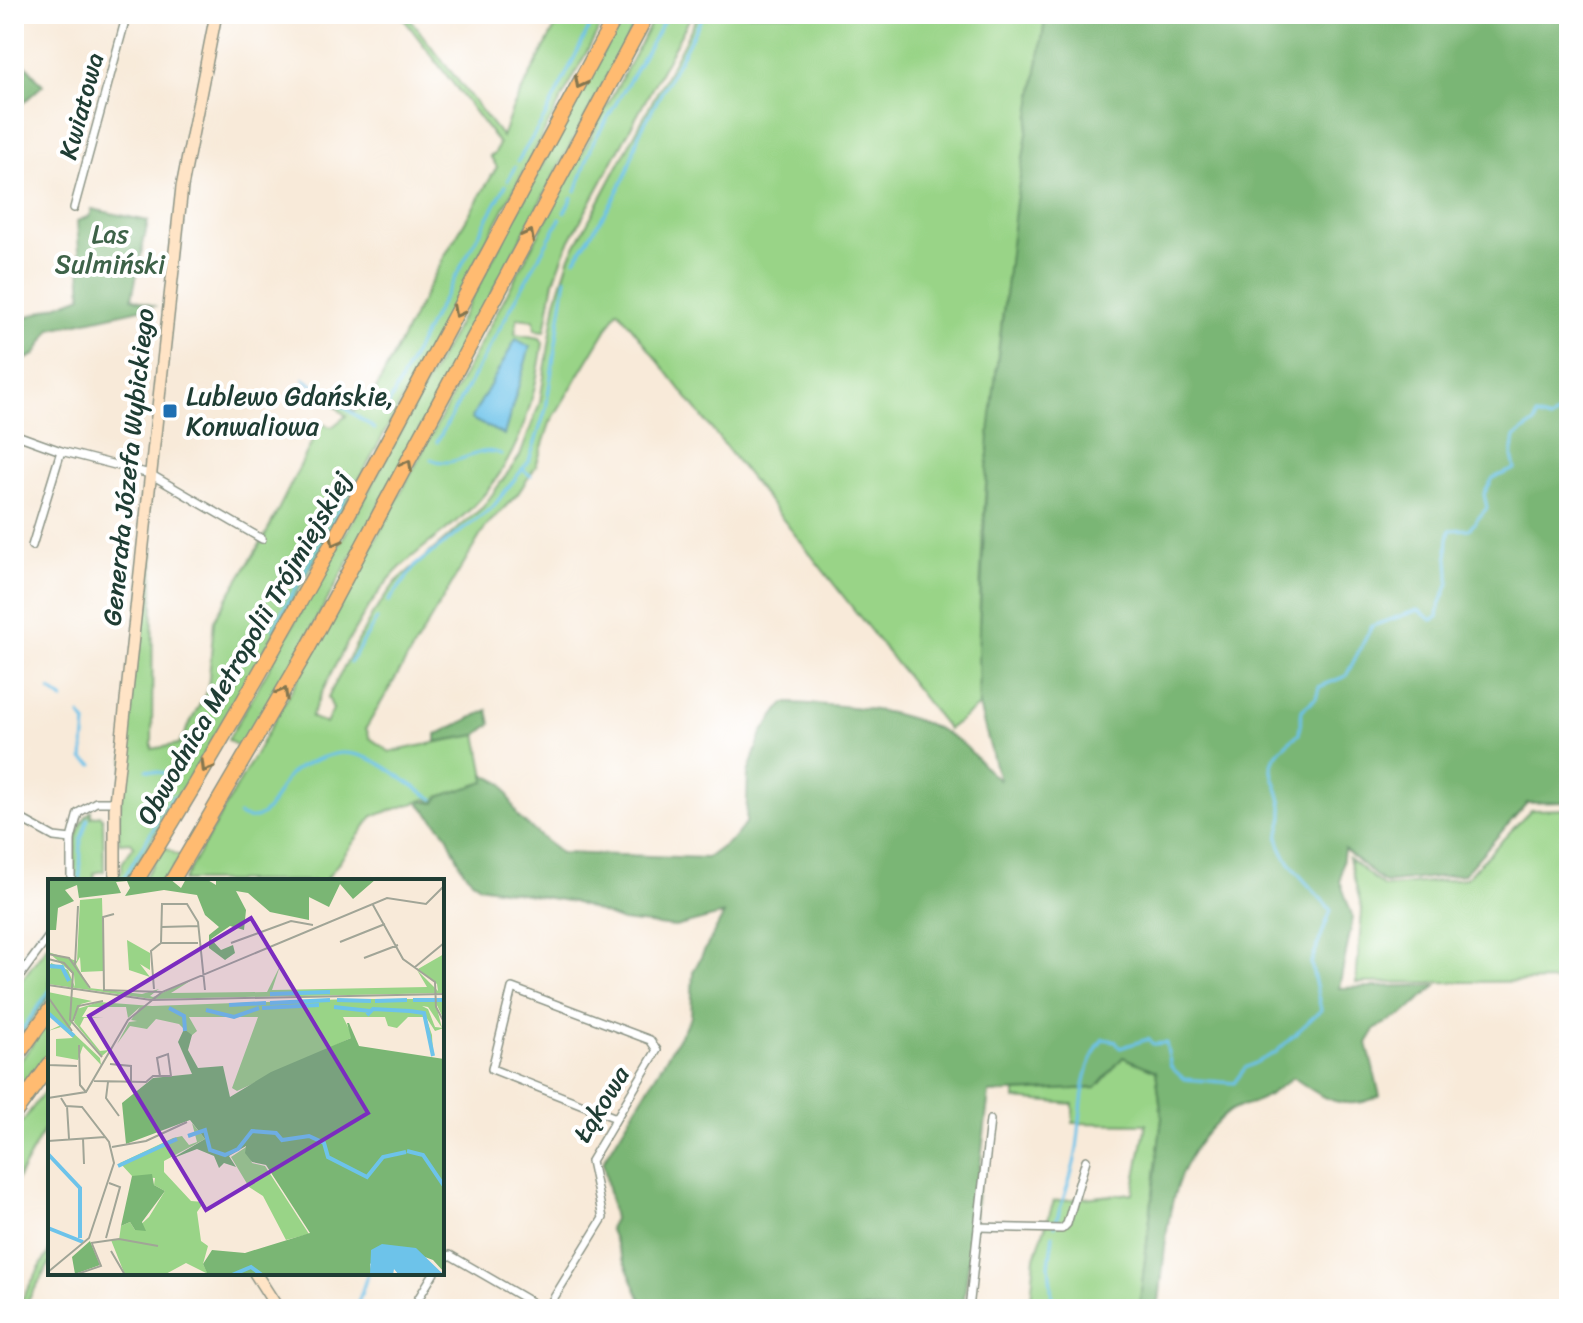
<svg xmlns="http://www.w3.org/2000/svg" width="1583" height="1323" viewBox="0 0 1583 1323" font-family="Sriracha,sans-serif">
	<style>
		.green { fill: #99d487; stroke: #5c885e; stroke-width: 2 }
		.forest { fill: #7ab674; stroke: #4c7a54; stroke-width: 2 }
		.water { fill: #6dc3ea; stroke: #46808f; stroke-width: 2 }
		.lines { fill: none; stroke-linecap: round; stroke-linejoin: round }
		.stream { stroke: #6dc3ea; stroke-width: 3 }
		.street-casing { stroke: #8c9486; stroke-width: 10 }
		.secondary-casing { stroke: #8c9486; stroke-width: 14 }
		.highway-casing { stroke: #8c9486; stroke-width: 17 }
		.street { stroke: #fff; stroke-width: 7 }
		.secondary { stroke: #ffe4c6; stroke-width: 11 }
		.highway { stroke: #ffbb71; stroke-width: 14 }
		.oneway { stroke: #84764f }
		.poi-dot { fill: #1f6fb2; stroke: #fff; stroke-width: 3 }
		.labels { text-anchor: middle; stroke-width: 8; stroke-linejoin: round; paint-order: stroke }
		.street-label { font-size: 26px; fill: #1f3d34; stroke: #fff }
		.park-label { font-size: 26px; fill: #3e6349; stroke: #fff }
		.poi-label { font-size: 26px; fill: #1f3d34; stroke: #fff; text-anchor: start }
		.inset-river { fill: none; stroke: #6dc3ea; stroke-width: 4 }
		.inset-road { fill: none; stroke: #a1a597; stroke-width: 2 }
		.view { fill: #7b2cbf; fill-opacity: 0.15; stroke: #7b2cbf; stroke-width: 4 }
		.inset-edge { fill: none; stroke: #1f3d34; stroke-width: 4 }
	</style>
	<rect width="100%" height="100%" fill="#fff"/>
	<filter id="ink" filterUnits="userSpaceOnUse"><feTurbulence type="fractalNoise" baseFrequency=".0125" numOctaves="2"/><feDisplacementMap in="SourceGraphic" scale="16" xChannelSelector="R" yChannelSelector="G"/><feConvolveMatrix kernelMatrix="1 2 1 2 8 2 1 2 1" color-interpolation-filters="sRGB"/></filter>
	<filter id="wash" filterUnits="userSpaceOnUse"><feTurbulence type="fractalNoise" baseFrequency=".006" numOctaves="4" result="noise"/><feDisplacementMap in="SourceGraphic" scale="32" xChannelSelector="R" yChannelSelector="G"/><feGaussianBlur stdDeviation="1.8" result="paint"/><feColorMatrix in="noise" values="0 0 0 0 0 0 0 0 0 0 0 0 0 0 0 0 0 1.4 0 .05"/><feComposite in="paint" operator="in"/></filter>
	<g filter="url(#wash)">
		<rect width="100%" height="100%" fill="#f8ead9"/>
		<g class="green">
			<path d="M 400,14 L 406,14 L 502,137 L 512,110 L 562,14 L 607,14 C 451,305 303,602 126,881 L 110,881 L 122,871 L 122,863 L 134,846 L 131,842 L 119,843 L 119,817 L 145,551 L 153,552 L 152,749 L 179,744 L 208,689 L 214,620 L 265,536 L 321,424 L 332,427 L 346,416 L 332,403 L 335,399 L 354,411 L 372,397 L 443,259 L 497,167 L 490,156 L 494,155 L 499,144 Z"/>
			<path d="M 623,14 L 640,14 L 356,548 L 244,750 L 228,740 L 362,504 Z"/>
			<path d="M 656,14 L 692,14 L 568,244 L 554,281 L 545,331 L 535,330 L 534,320 L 517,318 L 515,334 L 540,338 L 543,343 C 533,410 516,469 463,516 C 440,536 414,552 393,575 C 364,607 328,676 311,717 L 326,724 L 333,709 L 328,697 L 372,615 L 396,582 L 483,507 L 520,456 L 540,402 L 556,301 L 570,256 L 699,14 L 1046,14 C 1010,243 975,474 979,706 L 948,729 L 618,310 L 550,423 L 536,466 L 517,495 L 486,526 L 366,728 L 370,738 L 390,752 L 477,734 L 486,782 L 438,797 L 435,803 L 427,799 L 373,816 L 325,881 L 183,881 L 351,586 Z"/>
			<path d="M 1569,809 L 1569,981 L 1356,983 L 1362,910 L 1349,858 L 1384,887 L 1466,878 L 1531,810 Z"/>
			<path d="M 91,811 L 91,817 L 100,815 L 103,819 L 104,871 L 94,873 L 95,881 L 74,881 C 75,857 71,829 91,811 Z"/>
			<path d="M 164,847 L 181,857 L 165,881 L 142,881 Z"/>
			<path d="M 50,942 L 50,995 L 14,1046 L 14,990 Z"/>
			<path d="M 50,1019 L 50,1056 L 14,1107 L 14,1070 Z"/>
			<path d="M 1123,1057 L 1156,1071 L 1162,1117 L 1139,1309 L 1030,1309 L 1035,1257 L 1054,1201 L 1133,1193 L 1146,1124 L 1073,1123 L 1073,1104 L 1015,1099 L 1015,1092 L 1096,1088 Z"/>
			<path d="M 50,1084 L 50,1119 L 14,1185 L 14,1133 Z"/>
			<path d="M 50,1250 L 50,1263 L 23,1309 L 16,1309 Z"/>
		</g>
		<g class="forest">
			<path d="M 1046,14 L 1569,14 L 1569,802 L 1527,803 L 1464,874 L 1384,883 L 1344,849 L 1340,881 L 1353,918 L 1339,988 L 1437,985 L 1404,1014 L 1376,1028 L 1367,1043 L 1380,1096 C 1344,1113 1322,1098 1293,1077 C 1282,1085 1270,1096 1257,1101 C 1248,1106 1236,1105 1228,1112 C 1162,1167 1169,1231 1158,1309 L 1139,1309 L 1162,1117 L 1156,1071 L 1123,1057 L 1096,1088 L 989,1093 L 963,1309 L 645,1309 L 609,1228 L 614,1219 L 603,1162 L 691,1017 L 693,972 L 724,914 L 675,927 L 622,921 L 573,902 L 479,886 L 464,872 L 446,833 L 420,804 L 421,801 L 435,803 L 438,797 L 485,782 L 484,774 L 503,784 L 518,817 L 560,853 L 707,858 L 734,838 L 746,823 L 748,773 L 762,733 L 784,703 C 841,705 910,707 959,741 C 974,752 983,769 999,780 L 979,706 L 978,650 L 989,433 L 1016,202 Z"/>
			<path d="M 14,51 L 43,85 L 14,111 Z"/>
			<path d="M 92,209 L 148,221 L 132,298 L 154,306 L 51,329 L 35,355 L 24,360 L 14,354 L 14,322 L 82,296 L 77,221 L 90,216 Z"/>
			<path d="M 488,710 L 491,724 L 477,735 L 436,742 L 436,735 Z"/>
		</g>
		<path class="water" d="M 516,339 L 530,347 L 504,435 L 471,419 Z"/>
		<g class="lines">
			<g class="stream">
				<path d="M 518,161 L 545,117 L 596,14"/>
				<path d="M 508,180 L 515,167"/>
				<path d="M 576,191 L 593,143 L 668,14"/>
				<path d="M 564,213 L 572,197"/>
				<path d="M 575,259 L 612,202 L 627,172 L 639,134 L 704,14"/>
				<path d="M 304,379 L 375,429"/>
				<path d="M 384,414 L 425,332 L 506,185"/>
				<path d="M 437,442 L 560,219"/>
				<path d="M 431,459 C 456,471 478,443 501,454"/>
				<path d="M 522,469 L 531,476"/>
				<path d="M 388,602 L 417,564 L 492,508 L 529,461 L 546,409 L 566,278"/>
				<path d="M 273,629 L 355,480"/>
				<path d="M 350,663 L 377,619"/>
				<path d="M 50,690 L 63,700"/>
				<path d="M 80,715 L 86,723 L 83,759 L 93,765"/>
				<path d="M 147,770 L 174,775"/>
				<path d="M 239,815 C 269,830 275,789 290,774 C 300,765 328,754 341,753 C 378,752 404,784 434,799"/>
				<path d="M 80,881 L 81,839 L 88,819"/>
				<path d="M 122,881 L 173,796"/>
				<path d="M 14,971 L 50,917"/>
				<path d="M 14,1041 L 50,990"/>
				<path d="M 1055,1226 C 1061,1202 1072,1178 1076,1154 C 1083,1116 1078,1071 1103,1039 L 1115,1041 L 1120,1048 L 1148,1039 L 1153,1044 L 1166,1043 L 1171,1067 L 1184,1079 L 1234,1083 L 1245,1068 L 1275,1053 L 1321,1010 L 1311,963 L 1331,910 C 1315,890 1284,865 1279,840 C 1277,832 1283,823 1283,815 C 1281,775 1251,768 1299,734 L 1302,710 L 1316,698 L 1319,687 L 1346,676 L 1372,626 L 1418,610 L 1432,620 L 1438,617 C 1439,599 1448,592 1449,581 C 1450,562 1444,549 1450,530 L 1469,529 L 1487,508 L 1484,494 L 1493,478 L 1515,469 L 1512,455 L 1515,437 L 1535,423 L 1536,416 L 1550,420 L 1569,406"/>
				<path d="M 1053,1235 L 1049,1265 L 1053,1309"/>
				<path d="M 356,1309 L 368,1273"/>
			</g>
		</g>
	</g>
	<g filter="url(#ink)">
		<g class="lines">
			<defs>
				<g id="street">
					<path d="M 74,208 L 127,14"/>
					<path d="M 14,434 L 61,451 L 150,474 L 262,539"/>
					<path d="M 32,546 L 61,451"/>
					<path d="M 14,815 L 54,837 L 71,839"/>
					<path d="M 71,881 L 71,839 L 78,813 L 96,802 L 115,802"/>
					<path d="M 14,984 L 50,935"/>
					<path d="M 978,1227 L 1062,1229 L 1067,1224 L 1086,1160"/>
					<path d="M 442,1260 L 450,1255 L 543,1309"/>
					<path d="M 412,1309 L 434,1273"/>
					<path d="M 547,1309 L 603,1218 L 591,1161 L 657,1050 L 650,1040 L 512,988 L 492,1069 L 616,1118"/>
					<path d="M 969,1309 L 990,1120"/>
				</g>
				<g id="secondary">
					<path d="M 115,881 L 115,802 L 182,187 L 216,14"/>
					<path d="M 255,1273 L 278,1309"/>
				</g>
				<g id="highway">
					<path d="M 136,881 C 311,600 458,304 617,14"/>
					<path d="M 172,881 L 307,650 L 647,14"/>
					<path d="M 14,1060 L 50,1010"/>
					<path d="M 14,1114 L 50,1064"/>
				</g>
			</defs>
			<use href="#street" class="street-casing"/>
			<use href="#secondary" class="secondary-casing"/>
			<use href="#highway" class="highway-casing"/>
			<use href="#street" class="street"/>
			<use href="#secondary" class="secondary"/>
			<use href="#highway" class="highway"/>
		</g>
		<defs><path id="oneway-chevron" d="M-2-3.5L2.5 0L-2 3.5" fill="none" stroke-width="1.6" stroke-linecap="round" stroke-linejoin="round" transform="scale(2)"/></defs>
		<g class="oneway">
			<use href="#oneway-chevron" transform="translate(580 83) rotate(118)"/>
			<use href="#oneway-chevron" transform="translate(529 235) rotate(-62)"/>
			<use href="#oneway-chevron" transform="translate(458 312) rotate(118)"/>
			<use href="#oneway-chevron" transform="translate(407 465) rotate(-62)"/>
			<use href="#oneway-chevron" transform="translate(335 541) rotate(119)"/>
			<use href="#oneway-chevron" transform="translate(283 693) rotate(-60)"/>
			<use href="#oneway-chevron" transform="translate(206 767) rotate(121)"/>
		</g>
	</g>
	<rect class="poi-dot" x="162" y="403" width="16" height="16" rx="4"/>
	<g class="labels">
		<g class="street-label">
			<text transform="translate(81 106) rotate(-75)" y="9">Kwiatowa</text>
			<text transform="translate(128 467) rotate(-84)" y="9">Generała Józefa Wybickiego</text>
			<text transform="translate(244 648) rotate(-60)" y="9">Obwodnica Metropolii Trójmiejskiej</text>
			<text transform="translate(601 1104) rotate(-59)" y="9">Łąkowa</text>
		</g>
		<g class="park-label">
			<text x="110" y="243">Las<tspan x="110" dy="30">Sulmiński</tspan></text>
		</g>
		<g class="poi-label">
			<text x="186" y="405">Lublewo Gdańskie,<tspan x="186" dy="30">Konwaliowa</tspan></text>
		</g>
	</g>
	<g transform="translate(48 879)">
		<rect width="396" height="396" fill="#f8ead9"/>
		<path d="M 54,19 L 56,92 L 33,93 L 32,78 L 28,85 L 41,109 L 94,115 L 111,110 L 102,117 L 105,118 L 147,99 L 123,114 L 219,113 L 232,87 L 224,111 L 379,108 L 369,91 L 390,112 L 389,105 L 370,90 L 396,75 L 396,114 L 104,120 L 0,105 L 3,84 L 20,91 L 27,108 L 26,96 L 0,73 L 29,82 L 32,21 ZM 79,61 L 102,74 L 102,91 L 92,85 L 102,98 L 81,91 ZM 0,113 L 44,122 L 33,125 L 21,150 L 52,179 L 53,186 L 35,167 L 30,181 L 8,177 L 8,160 L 25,159 L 13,148 L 0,152 L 13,146 L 0,134 ZM 301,120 L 396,120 L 396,141 L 387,122 L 394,149 L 380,128 L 374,127 L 380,130 L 387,148 L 396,149 L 387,152 L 378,138 L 384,156 L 385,175 L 376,138 L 360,138 L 349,149 L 340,147 L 337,138 L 295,138 L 305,158 L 189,212 L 184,209 L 210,138 L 141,138 L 149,152 L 143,157 L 131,145 L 108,140 L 99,150 L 82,147 L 69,165 L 81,143 L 89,142 L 83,141 L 92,128 L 80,139 L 78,128 L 40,128 L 34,138 L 56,139 L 36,139 L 32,147 L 52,172 L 61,171 L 54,177 L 26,143 L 29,130 L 51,123 L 104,127 ZM 144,244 L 157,260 L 116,282 L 116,293 L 143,322 L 156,323 L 149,333 L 153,362 L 160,367 L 155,385 L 160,395 L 138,384 L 116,396 L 77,396 L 63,361 L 71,361 L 73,347 L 82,343 L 87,351 L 101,338 L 117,312 L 106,306 L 107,299 L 84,297 L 72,284 L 125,259 L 134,257 L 141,266 L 149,263 ZM 198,268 L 204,284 L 217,287 L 261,355 L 238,361 L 215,317 L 201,308 L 183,278 Z" fill="#99d487"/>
		<path d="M 0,0 L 122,0 L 133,9 L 138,0 L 158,0 L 168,6 L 168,0 L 328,0 L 305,20 L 292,5 L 281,28 L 261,18 L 261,41 L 222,33 L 200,14 L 188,12 L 198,31 L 196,51 L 182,47 L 163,60 L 173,71 L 185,66 L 187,74 L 177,81 L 161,69 L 161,56 L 171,48 L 157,36 L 149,16 L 116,11 L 77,17 L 82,9 L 79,2 L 68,3 L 73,14 L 31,19 L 29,6 L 17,11 L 26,22 L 10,29 L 8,51 L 0,51 ZM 299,144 L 301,144 L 311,167 L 396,180 L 396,393 L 385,381 L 347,367 L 322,385 L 324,396 L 160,396 L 155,385 L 164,371 L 197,374 L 262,354 L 218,286 L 204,283 L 197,274 L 198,267 L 181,277 L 188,288 L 176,284 L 171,289 L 166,277 L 149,270 L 123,280 L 157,260 L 142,241 L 78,265 L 74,224 L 105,199 L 144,195 L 130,163 L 136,150 L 144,156 L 140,171 L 150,189 L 175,187 L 182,218 L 223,193 L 303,159 ZM 104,295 L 106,306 L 117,312 L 94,343 L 98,352 L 87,351 L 82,343 L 73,347 L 84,297 ZM 42,362 L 52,386 L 27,395 L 24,378 Z" fill="#7ab674"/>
		<path d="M 334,365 L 368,369 L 396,396 L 351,396 L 346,390 L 345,396 L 322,395 L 323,371 Z" fill="#6dc3ea"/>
		<path class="inset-river" d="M 0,87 L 14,88 L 21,102M 222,115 L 282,113M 289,121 L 323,122M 365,121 L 396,121M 327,122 L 359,121M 222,124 L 282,121M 181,126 L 218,124M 286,128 L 322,132M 121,129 L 136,137 L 137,152M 214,129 L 271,126M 158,131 L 186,138 L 211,129M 362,132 L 376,134 L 385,177M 0,134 L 26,157M 319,136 L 325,130 L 362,132M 140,257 L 157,251 L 162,271 L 177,276 L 190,270 L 204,252 L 228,254 L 234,261 L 261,257 L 276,264 L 280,278 L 319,298 L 335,278 L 358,273M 359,272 L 375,276 L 396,307M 0,275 L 32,309 L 32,359M 70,287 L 129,260M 0,349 L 35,363M 184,396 L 203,388 L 214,396"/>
		<path class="inset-road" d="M 325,26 L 355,80 L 387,103 L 388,128 L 396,143M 114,48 L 150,47M 292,63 L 337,45M 113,64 L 150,64M 183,64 L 243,42 L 265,46M 0,75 L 21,79 L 42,109M 316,79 L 350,66M 0,80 L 16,84 L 25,94 L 22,141 L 54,178M 27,86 L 30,27M 367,88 L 396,64M 0,106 L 103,121 L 396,115M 106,110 L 103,72 L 113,64 L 114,25 L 139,25 L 150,43 L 157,111M 55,111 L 114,113M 56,111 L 55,38 L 66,35M 0,118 L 24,152M 0,141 L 0,186M 25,142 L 30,127 L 55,122M 31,166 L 32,206 L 38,213M 62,185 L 83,187 L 83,203M 0,186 L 29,187M 46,202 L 98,203 L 105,197 L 123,197 L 120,175 L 109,179 L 112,197M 60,203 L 58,219 L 71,237M 0,219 L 38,213 L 80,141 L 114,113 L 339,19 L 378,25 L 396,7M 19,227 L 21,260M 35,259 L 36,285M 0,262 L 57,258M 64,268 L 98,262 L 139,243M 58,359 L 72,308 L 61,304M 43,364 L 71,360 L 110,367M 63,372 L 77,396M 0,393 L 41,359 L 66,284 L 61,263 L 34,228 L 18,227 L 13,219M 26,396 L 53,387 L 44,365"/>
		<path class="view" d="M 203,39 L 320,234 L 158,331 L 41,137 Z"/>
		<rect width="396" height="396" class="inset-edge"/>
	</g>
	<rect width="1583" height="1323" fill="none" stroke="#fff" stroke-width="48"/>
</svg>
